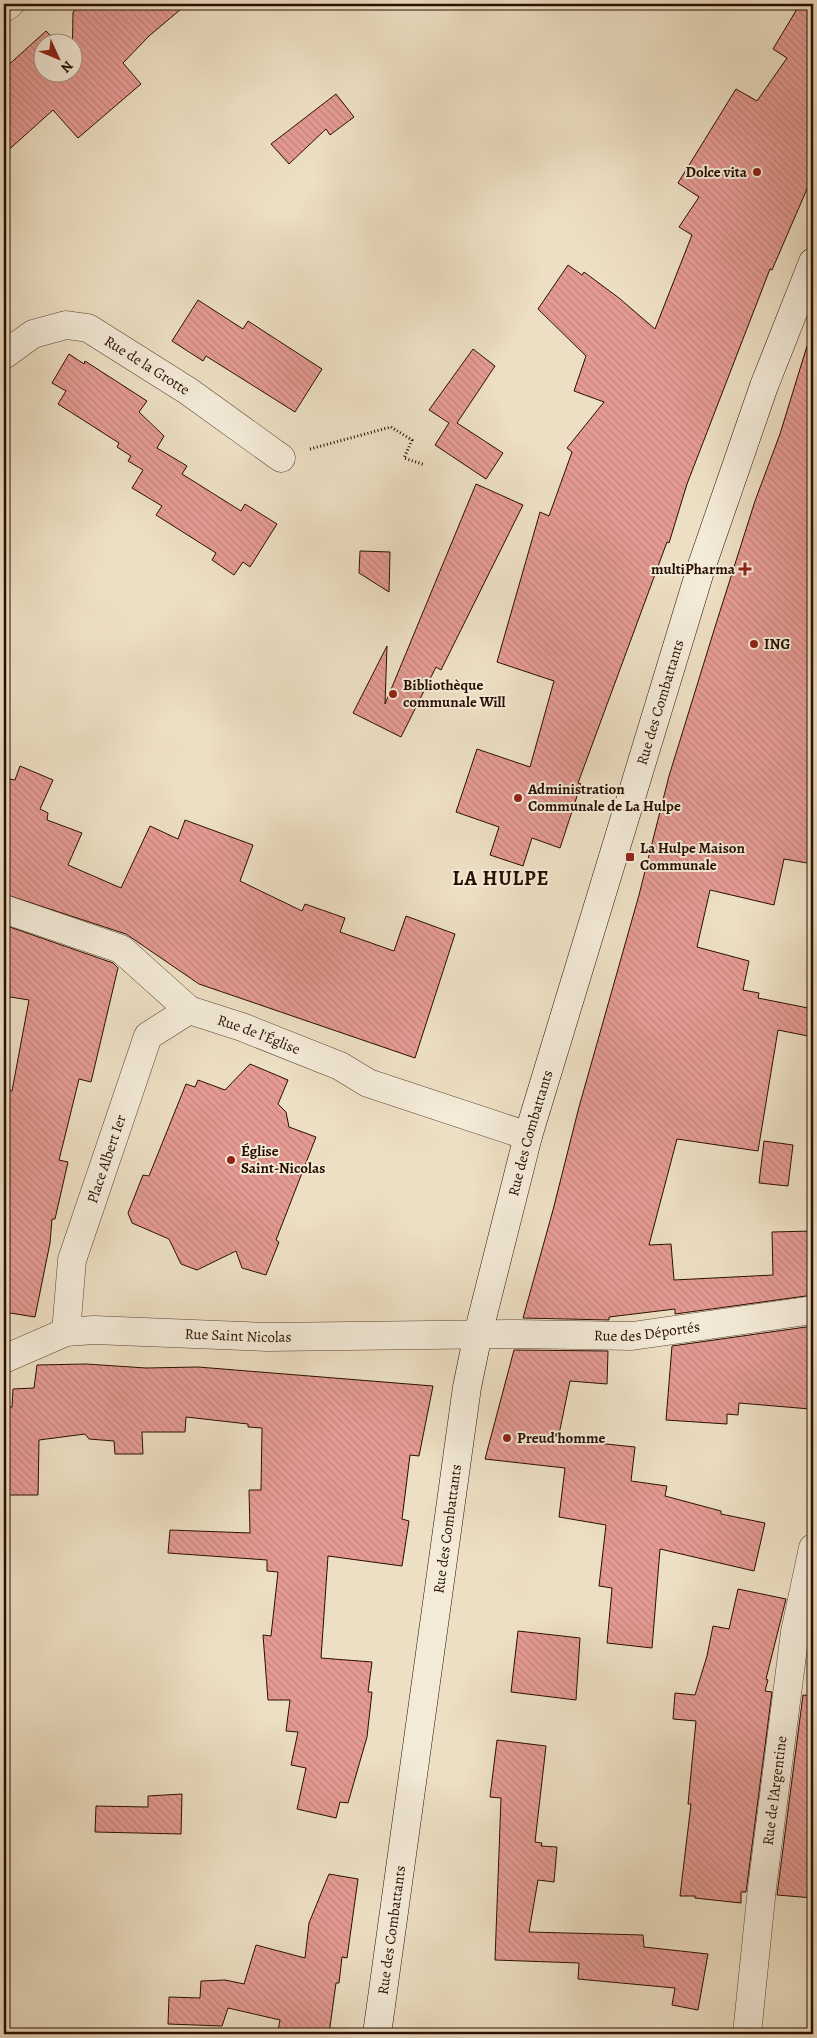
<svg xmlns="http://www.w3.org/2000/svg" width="817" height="2038" viewBox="0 0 817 2038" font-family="Alegreya,serif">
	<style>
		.building { fill: url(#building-back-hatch); stroke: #290e00 }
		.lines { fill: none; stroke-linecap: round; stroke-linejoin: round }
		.minor-casing { stroke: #5a4231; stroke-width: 29 }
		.secondary-casing { stroke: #290e00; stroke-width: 29 }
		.path { stroke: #290e00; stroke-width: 3; stroke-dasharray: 1 2.5; stroke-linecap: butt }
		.minor { stroke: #f3ead8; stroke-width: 28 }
		.secondary { stroke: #f3ead8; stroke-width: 28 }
		.poi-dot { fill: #8f2418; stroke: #f3ead8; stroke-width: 2 }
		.labels { text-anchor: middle; stroke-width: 4; stroke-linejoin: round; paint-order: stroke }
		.poi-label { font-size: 15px; font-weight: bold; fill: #290e00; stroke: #f3ead8; text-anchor: start }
		.street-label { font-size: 15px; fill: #290e00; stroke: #f3ead8 }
		.district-label { font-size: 20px; font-weight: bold; letter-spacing: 1px; fill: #290e00; stroke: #f3ead8 }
	</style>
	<defs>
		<pattern id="building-back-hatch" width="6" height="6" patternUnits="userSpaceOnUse" patternTransform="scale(1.25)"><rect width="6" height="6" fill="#e59b94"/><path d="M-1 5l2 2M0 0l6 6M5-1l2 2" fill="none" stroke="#c4847e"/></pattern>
	</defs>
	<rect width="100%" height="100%" fill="#eddfc3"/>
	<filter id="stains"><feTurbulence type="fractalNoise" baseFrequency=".004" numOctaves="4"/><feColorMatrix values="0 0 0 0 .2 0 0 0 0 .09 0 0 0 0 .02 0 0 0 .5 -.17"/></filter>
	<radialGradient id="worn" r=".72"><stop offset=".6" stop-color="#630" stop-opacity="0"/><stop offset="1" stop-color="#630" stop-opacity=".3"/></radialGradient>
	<g class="building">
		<path d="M 83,4 L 187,4 L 149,36 L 123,63 L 141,84 L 78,138 L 53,110 L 4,154 L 4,69 L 46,31 L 57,42 L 42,42 L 42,72 L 72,72 L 73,12 Z"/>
		<path d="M 800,4 L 813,4 L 813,175 L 772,270 L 770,269 L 687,484 L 669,543 L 667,542 L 578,783 L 581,784 L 560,848 L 532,838 L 523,866 L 490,855 L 499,827 L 456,812 L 477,749 L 530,767 L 554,681 L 497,662 L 540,512 L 549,516 L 572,452 L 567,448 L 604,402 L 574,391 L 586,356 L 538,309 L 568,265 L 582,275 L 584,272 L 619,298 L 655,329 L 692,235 L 679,227 L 699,197 L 678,183 L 736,89 L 757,101 L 787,58 L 773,49 Z"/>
		<path d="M 336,94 L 354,117 L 330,135 L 326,129 L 289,164 L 271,144 Z"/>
		<path d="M 198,300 L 243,329 L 248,321 L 322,369 L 295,412 L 206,356 L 203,361 L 172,341 Z"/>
		<path d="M 807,346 L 813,347 L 813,864 L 784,859 L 774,905 L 710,890 L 697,947 L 749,961 L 743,990 L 759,993 L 758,998 L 813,1009 L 813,1037 L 778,1030 L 758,1151 L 677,1139 L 649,1245 L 671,1244 L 674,1280 L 773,1275 L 772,1232 L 813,1231 L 813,1295 L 675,1314 L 675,1309 L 609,1317 L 609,1320 L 523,1318 L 553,1210 L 579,1107 L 639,895 L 669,776 L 715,627 L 755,501 L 780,434 Z"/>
		<path d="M 473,349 L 495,366 L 457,423 L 503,453 L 486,479 L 435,445 L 449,423 L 429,410 Z"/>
		<path d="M 69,354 L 84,364 L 85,361 L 147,401 L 139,412 L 164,436 L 157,448 L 187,466 L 182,474 L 241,511 L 245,504 L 277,524 L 250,567 L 243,562 L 234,575 L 212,560 L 216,553 L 156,515 L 162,506 L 132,488 L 143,470 L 128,461 L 131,456 L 117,447 L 119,443 L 58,404 L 66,391 L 52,383 Z"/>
		<path d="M 476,484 L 523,505 L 441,670 L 436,667 L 401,737 L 353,713 L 387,646 L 385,704 Z"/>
		<path d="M 360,551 L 390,552 L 389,592 L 359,573 Z"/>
		<path d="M 20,766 L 53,780 L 40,809 L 48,813 L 47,820 L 82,833 L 68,865 L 121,888 L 150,826 L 178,839 L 185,820 L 253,845 L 240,881 L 302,911 L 305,904 L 345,918 L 340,932 L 394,951 L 406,916 L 455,934 L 415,1058 L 199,984 L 126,934 L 4,894 L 4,778 L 15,780 Z"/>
		<path d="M 4,925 L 113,963 L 118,968 L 91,1082 L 79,1079 L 67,1128 L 59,1160 L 68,1162 L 55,1219 L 52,1219 L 50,1243 L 35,1317 L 4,1312 L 4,1089 L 12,1091 L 29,1000 L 4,996 Z"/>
		<path d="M 250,1064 L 288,1080 L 278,1104 L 286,1112 L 289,1127 L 316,1137 L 276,1240 L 279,1242 L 266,1275 L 242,1268 L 236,1251 L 197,1270 L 181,1264 L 169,1239 L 132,1223 L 128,1213 L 143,1175 L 149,1176 L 186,1084 L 195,1087 L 198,1080 L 225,1090 Z"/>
		<path d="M 764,1141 L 793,1145 L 788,1186 L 759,1183 Z"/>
		<path d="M 813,1326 L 813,1396 L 810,1409 L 739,1403 L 738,1415 L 727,1414 L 727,1424 L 666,1420 L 672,1346 Z"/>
		<path d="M 514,1350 L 608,1351 L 607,1384 L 570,1381 L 558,1439 L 635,1447 L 631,1481 L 667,1486 L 665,1496 L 721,1511 L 721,1514 L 765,1523 L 754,1571 L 660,1549 L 652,1648 L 607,1643 L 612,1588 L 599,1586 L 606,1525 L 559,1517 L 565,1468 L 485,1459 Z"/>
		<path d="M 86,1364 L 146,1368 L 198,1367 L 433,1386 L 419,1456 L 410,1455 L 402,1519 L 409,1521 L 402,1566 L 328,1556 L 321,1658 L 372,1662 L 368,1692 L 372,1692 L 367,1737 L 348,1803 L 340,1802 L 336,1818 L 297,1809 L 306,1768 L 291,1765 L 298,1732 L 286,1731 L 290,1700 L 268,1700 L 263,1635 L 271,1636 L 278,1572 L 267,1571 L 267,1560 L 168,1553 L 170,1530 L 250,1533 L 249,1490 L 261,1490 L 262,1428 L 248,1427 L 248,1424 L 186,1417 L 185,1432 L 142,1432 L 143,1454 L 115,1454 L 114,1441 L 89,1439 L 85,1434 L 39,1440 L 38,1495 L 4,1495 L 4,1407 L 12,1407 L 13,1389 L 34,1388 L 37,1365 Z"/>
		<path d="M 738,1589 L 786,1599 L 766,1679 L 768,1680 L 765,1691 L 772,1692 L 746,1892 L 741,1892 L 741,1903 L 695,1898 L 695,1896 L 680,1896 L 691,1804 L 688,1804 L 696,1721 L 673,1719 L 675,1693 L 695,1695 L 707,1656 L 713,1626 L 729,1629 Z"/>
		<path d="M 518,1631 L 580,1638 L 576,1700 L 511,1692 Z"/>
		<path d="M 803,1695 L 813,1696 L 813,1898 L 777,1895 Z"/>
		<path d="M 497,1740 L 546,1746 L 535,1842 L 542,1843 L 541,1846 L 557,1847 L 554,1882 L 538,1880 L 529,1932 L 643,1935 L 644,1947 L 708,1954 L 698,2010 L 672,2005 L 675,1988 L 578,1979 L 579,1963 L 495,1960 L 501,1798 L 490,1797 Z"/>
		<path d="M 182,1794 L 181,1834 L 95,1832 L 96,1806 L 148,1807 L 148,1796 Z"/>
		<path d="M 329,1874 L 358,1879 L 347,1958 L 342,1957 L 339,1983 L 336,1983 L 329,2034 L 297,2034 L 278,2031 L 280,2020 L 228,2008 L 222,2026 L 168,2024 L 169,1997 L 200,1998 L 201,1981 L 225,1980 L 244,1984 L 256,1945 L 305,1958 L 309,1923 Z"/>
	</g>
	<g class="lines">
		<defs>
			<g id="minor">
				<path d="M 4,8 L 10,4"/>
				<path id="s1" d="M 4,355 L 33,334 L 66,325 L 88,328 L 188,391 L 281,458"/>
				<path id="s2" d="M 4,909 L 121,949 L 189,1010 L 242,1027 L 340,1066 L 368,1083 L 528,1136"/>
				<path id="s3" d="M 66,1332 L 72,1260 L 148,1036 L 189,1010"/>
				<path id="s4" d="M 4,1359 L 66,1332 L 94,1330 L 268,1337 L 517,1334 L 632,1336 L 813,1310"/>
				<path id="s5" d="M 747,2034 L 762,1888 L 795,1632 L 813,1548"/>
			</g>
			<g id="secondary">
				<path id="s6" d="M 377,2034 L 467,1387 L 478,1334 L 528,1136 L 701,568 L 764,386 L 813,262"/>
			</g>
		</defs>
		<use href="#minor" class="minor-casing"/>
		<use href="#secondary" class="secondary-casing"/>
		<path class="path" d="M 310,449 L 391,427 L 412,440 L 404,458 L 425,465"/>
		<use href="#minor" class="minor"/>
		<use href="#secondary" class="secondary"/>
	</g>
	<g class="poi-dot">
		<circle cx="757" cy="172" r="5"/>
		<path d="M742.5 561.5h5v5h5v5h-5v5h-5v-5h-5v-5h5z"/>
		<circle cx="754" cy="644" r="5"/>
		<circle cx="393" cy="694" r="5"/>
		<circle cx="518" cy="798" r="5"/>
		<rect x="625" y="852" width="10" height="10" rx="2.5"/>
		<circle cx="231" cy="1160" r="5"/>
		<circle cx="507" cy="1438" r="5"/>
	</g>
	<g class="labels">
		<g class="poi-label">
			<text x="747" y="177" text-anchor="end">Dolce vita</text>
			<text x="735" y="574" text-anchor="end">multiPharma</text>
			<text x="764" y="649">ING</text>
			<text x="403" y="690">Bibliothèque<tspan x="403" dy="17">communale Will</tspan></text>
			<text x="528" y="794">Administration<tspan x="528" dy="17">Communale de La Hulpe</tspan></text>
			<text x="640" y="853">La Hulpe Maison<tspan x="640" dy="17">Communale</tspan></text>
			<text x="241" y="1156">Église<tspan x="241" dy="17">Saint-Nicolas</tspan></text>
			<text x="517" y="1443">Preud'homme</text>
		</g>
		<g class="street-label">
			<text dy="5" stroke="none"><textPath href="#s1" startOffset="162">Rue de la Grotte</textPath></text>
			<text dy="5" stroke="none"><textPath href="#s6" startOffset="1365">Rue des Combattants</textPath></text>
			<text dy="5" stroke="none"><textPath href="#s2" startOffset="289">Rue de l'Église</textPath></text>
			<text dy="5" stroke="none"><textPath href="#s6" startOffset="915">Rue des Combattants</textPath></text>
			<text dy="5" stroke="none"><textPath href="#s3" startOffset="179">Place Albert Ier</textPath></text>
			<text dy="5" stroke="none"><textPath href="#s4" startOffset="649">Rue des Déportés</textPath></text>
			<text dy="5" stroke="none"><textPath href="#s4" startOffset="240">Rue Saint Nicolas</textPath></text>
			<text dy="5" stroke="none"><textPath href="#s6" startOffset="510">Rue des Combattants</textPath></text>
			<text dy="5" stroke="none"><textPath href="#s5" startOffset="245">Rue de l'Argentine</textPath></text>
			<text dy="5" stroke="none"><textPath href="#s6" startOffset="105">Rue des Combattants</textPath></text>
		</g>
		<g class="district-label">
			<text x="501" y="885">LA HULPE</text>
		</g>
	</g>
	<rect width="817" height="2038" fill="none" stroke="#eddfc3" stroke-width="20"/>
	<rect x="5" y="5" width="807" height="2028" fill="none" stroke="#290e00" stroke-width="2.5"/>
	<rect x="10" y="10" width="797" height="2018" fill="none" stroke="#290e00"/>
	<g transform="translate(58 58) rotate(134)"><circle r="24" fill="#f3ead8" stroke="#a29282"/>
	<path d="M0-4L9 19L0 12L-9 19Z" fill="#8f2418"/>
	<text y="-8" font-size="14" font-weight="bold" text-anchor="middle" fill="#290e00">N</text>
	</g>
	<rect width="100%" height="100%" filter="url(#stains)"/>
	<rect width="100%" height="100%" fill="url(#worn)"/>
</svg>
